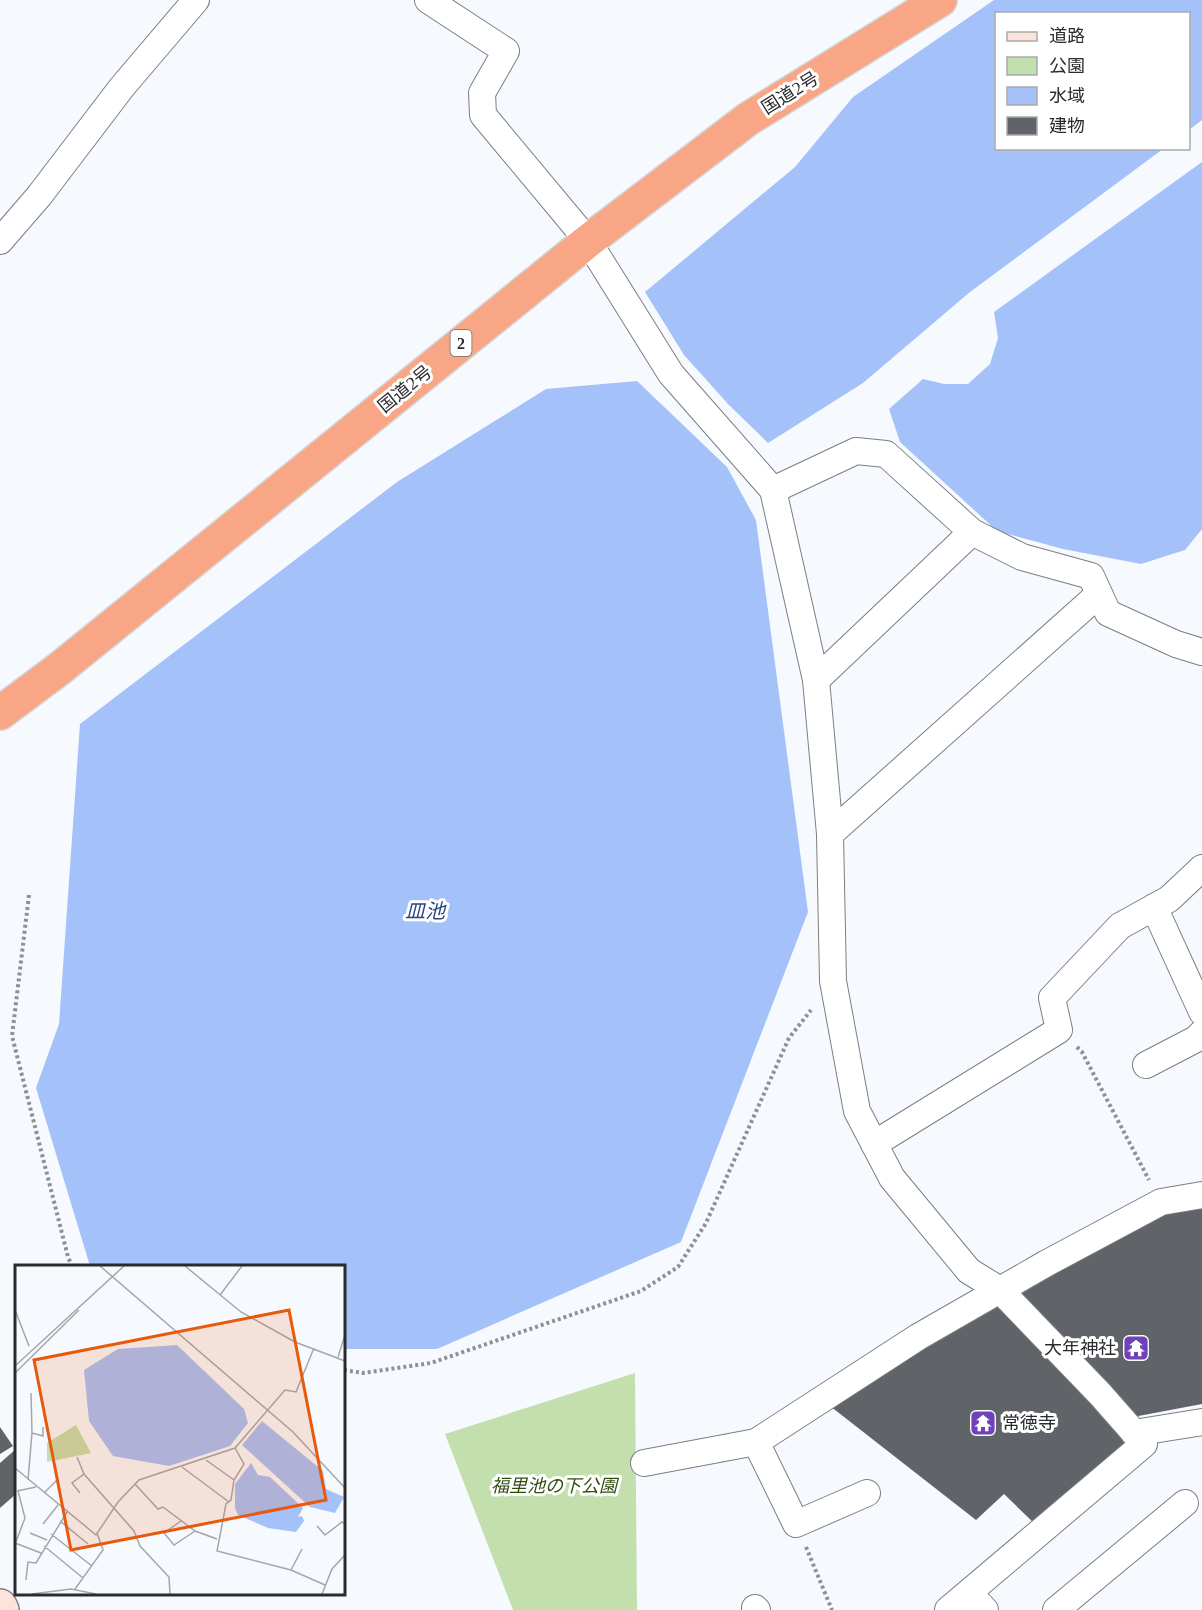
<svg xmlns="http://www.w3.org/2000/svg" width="1202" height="1610" viewBox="0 0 1202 1610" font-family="'Times New Roman','Noto Sans JP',serif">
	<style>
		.green { fill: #c4dfae }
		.water { fill: #a5c1f9 }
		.building { fill: #606367 }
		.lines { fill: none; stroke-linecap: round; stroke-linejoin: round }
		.street-casing { stroke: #7b7e82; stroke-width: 28 }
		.secondary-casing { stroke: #7b7e82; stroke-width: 36 }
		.highway-casing { stroke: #d4d5d5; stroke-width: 36 }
		.path { stroke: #8e9093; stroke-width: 4; stroke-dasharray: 3 3; stroke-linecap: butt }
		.street { stroke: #fff; stroke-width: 26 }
		.secondary { stroke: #fde4db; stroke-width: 33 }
		.highway { stroke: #f9a686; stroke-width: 33 }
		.labels { text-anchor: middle; stroke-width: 6; stroke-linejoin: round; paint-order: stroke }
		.shield { fill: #fff; stroke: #6a6b6c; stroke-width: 1.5 }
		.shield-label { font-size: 16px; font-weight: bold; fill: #2a2b2d }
		.street-label { font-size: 18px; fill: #2a2b2d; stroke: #fff }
		.poi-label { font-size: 18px; fill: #2a2b2d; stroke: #fff; text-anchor: end }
		.park-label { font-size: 18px; font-style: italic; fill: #304c10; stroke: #fff }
		.water-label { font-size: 20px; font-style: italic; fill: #284586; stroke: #fff }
		.inset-road { fill: none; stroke: #a4a7aa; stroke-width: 1.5 }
		.view { fill: #e8590c; fill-opacity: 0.15; stroke: #e8590c; stroke-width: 3 }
		.inset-edge { fill: none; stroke: #2a2b2d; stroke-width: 3 }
	</style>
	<rect width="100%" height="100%" fill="#f6fafe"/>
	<path class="green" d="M 635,1373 L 637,1610 L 513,1610 L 445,1434 Z"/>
	<g class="water">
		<path d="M 994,0 L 1202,0 L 1202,120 L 1189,130 L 1188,14 L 996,14 L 996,148 L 1163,149 L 970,292 L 863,383 L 768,443 L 728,404 L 684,355 L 645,292 L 795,167 L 853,97 Z"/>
		<path d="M 1202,162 L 1202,529 L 1185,550 L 1141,564 L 1063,549 L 997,531 L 900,442 L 889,409 L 923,379 L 944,384 L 968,384 L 990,364 L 998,338 L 994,312 Z"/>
		<path d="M 637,381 L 727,467 L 756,520 L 808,912 L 681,1242 L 437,1349 L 344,1349 L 344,1266 L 90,1266 L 36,1088 L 59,1024 L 80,724 L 397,482 L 546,389 Z"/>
	</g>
	<g class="building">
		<path d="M 1202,1204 L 1202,1404 L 1133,1417 L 1018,1291 L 1161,1211 Z"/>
		<path d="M 997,1302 L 1130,1441 L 1036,1525 L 1004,1494 L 976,1520 L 830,1406 Z"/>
		<path d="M 0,1427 L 13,1446 L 0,1454 Z"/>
		<path d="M 16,1449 L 16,1494 L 0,1508 L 0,1463 Z"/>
	</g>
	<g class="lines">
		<defs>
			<g id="street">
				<path d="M 428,0 L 506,51 L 482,93 L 483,115 L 588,241 L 671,374 L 773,490 L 816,680 L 830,834 L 833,981 L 857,1111 L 892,1178 L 969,1271 L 1000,1290 L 1100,1394 L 1144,1444 L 948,1610"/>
				<path d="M 0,241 L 39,196 L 122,87 L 196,0"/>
				<path d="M 773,490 L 856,451 L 886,454 L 972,532 L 1022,557 L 1091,576 L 1108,613 L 1176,644 L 1202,652"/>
				<path d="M 816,680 L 972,532"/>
				<path d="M 830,834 L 1099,594"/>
				<path d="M 1154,907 L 1202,1012"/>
				<path d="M 1146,1065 L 1196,1039 L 1202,1033"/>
				<path d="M 874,1144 L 1059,1030 L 1052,998 L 1120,926 L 1169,899 L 1202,868"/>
				<path d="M 1134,1433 L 1202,1422"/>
				<path d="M 756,1442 L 796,1524 L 867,1493"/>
				<path d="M 644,1463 L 756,1442 L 918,1337 L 1047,1263 L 1161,1202 L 1202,1195"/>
				<path d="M 969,1593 L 985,1610"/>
				<path d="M 755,1608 L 757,1610"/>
				<path d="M 1056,1610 L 1185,1503"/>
			</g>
			<path id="secondary" d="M 0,1606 L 2,1610"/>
			<path id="highway" d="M 0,713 L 59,669 L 588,241 L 748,119 L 940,0"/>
		</defs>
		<use href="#street" class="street-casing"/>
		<use href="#secondary" class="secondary-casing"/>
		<use href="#highway" class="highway-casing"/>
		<g class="path">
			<path d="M 29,895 L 12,1036 L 68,1257 L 72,1266"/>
			<path d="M 1077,1047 L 1082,1052 L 1149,1180"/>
			<path d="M 344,1370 L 363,1373 L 431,1363 L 641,1291 L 678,1267 L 706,1223 L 789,1038 L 811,1010"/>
			<path d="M 806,1547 L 832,1610"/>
		</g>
		<use href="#street" class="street"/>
		<use href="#secondary" class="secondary"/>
		<use href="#highway" class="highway"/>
	</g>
	<defs>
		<symbol id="temple-square" viewBox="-11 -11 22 22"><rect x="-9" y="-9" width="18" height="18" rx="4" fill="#7042ba" stroke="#fff"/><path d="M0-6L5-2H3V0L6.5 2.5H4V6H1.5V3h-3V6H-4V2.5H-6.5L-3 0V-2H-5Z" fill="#fff"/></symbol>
	</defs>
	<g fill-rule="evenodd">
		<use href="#temple-square" x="1121" y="1333" width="30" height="30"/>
		<use href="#temple-square" x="968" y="1408" width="30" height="30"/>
	</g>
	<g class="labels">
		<rect class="shield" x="450.5" y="330" width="21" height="26" rx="4.5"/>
		<g class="shield-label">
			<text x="461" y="349">2</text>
		</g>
		<g class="street-label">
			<text transform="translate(790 93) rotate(-32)" y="6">国道2号</text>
			<text transform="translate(405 389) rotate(-39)" y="6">国道2号</text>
		</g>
		<g class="poi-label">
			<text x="1116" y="1354">大年神社</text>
			<text x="1002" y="1429" text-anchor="start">常徳寺</text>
		</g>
		<g class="park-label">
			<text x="554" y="1492">福里池の下公園</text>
		</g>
		<g class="water-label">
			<text x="425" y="918">皿池</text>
		</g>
	</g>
	<g transform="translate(15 1265)">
		<rect width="330" height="330" fill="#f6fafe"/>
		<path d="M 61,160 L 76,188 L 32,197 L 32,178 Z" fill="#c4dfae"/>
		<path d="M 162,80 L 229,144 L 233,158 L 215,181 L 154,201 L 98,191 L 74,156 L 69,105 L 103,84 ZM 247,156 L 308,206 L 311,224 L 329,232 L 320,248 L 295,242 L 227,180 ZM 236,198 L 243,210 L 255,212 L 288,243 L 283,252 L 287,251 L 289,256 L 281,267 L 253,263 L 223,250 L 220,243 L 220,219 Z" fill="#a5c1f9"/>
		<path class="inset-road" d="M 85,1 L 278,167 L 330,223M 170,1 L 226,47 L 280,77 L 330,96M 205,30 L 227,1M 0,45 L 14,81M 323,92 L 330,70M 0,101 L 109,1M 0,108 L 64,45M 16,128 L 17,168M 220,183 L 229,199 L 219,215 L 216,235 L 211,239 L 202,286 L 276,305 L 310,320M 62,192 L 69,209 L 119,266 L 125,281 L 154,312 L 155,329M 191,195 L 219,215M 167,202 L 214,237M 0,203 L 81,270 L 103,237 L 124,215 L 220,183 L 270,125 L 281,127 L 299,83M 13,215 L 17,168 L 28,171 L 28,162M 120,219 L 143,244 L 148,242 L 180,266 L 202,274M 2,226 L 21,222M 29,228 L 43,214M 65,228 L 57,218 L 69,209M 45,256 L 73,279M 166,256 L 149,268 L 159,280 L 180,266M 28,259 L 43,240M 302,261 L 310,270 L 327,257 L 330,259M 15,268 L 32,275M 36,269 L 77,301M 0,278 L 26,288M 0,279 L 10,253 L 3,226M 29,281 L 68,313M 276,305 L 287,284M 11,315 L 13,297 L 21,298 L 52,247M 60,324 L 88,285 L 82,268M 17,329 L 56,324 L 81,329M 307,329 L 317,304 L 330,290"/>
		<path class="view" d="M 274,45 L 311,235 L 56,285 L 19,95 Z"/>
		<rect width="330" height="330" class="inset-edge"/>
	</g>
	<rect x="995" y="12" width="195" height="138" fill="#ffffff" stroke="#aaaaab" stroke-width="1.5"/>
	<rect x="1007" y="32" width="30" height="9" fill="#fde4db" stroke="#aaaaab" stroke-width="1.5"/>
	<text x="1049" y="42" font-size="18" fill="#2a2b2d">道路</text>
	<rect x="1007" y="57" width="30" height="18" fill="#c4dfae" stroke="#aaaaab" stroke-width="1.5"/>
	<text x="1049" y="72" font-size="18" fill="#2a2b2d">公園</text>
	<rect x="1007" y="87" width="30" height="18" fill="#a5c1f9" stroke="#aaaaab" stroke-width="1.5"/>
	<text x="1049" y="102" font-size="18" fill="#2a2b2d">水域</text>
	<rect x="1007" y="117" width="30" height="18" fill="#606367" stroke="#aaaaab" stroke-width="1.5"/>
	<text x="1049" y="132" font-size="18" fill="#2a2b2d">建物</text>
</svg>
